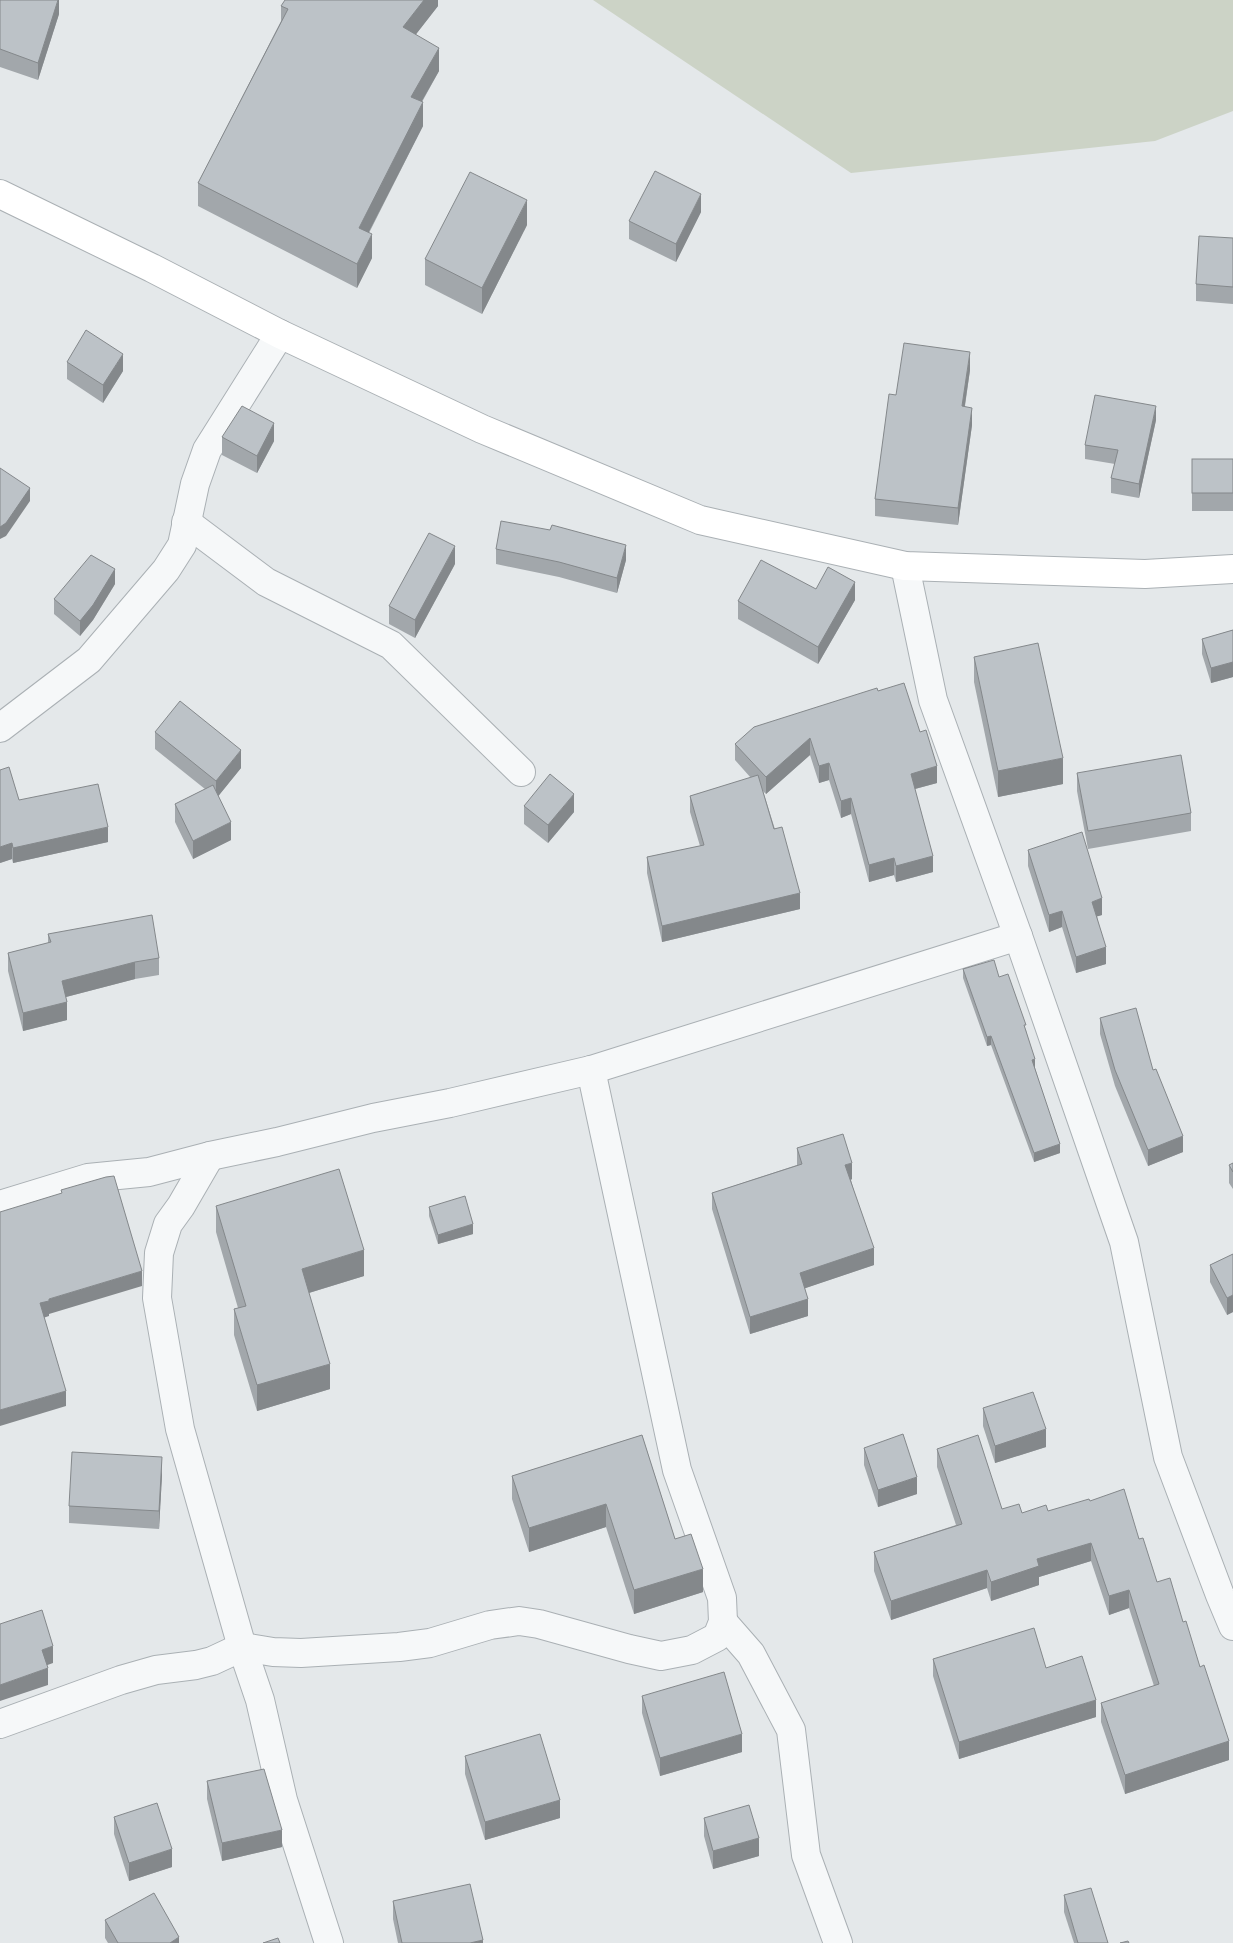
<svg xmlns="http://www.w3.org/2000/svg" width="1233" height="1943" viewBox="0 0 1233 1943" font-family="Overpass,sans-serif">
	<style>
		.green { fill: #ccd3c6 }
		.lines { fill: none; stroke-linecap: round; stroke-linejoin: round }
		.street-casing { stroke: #aab0b4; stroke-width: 30 }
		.secondary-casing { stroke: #aab0b4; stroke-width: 30 }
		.street { stroke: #f6f8f9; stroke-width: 28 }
		.secondary { stroke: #fff; stroke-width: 28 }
		.wall { fill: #a2a7ab }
		.shaded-wall { fill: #84888b }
		.building { fill: #bcc2c7; stroke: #84888b }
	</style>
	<rect width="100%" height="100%" fill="#e4e8ea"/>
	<path class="green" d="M 593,0 L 1233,0 L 1233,111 L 1155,141 L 851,173 Z"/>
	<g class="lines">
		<defs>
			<g id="street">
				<path d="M 186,522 L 266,582 L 391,645 L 521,772"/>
				<path d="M 905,566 L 933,700 L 1018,936 L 1124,1242 L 1168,1457 L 1220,1595 L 1233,1626"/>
				<path d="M 0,728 L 89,660 L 166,570 L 182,545 L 195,484 L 207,450 L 280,334"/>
				<path d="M 210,1156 L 181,1206 L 168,1224 L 159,1253 L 157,1298 L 180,1429 L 242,1647 L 260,1700 L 283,1800 L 329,1943"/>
				<path d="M 0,1205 L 88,1178 L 149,1172 L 210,1156 L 277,1142 L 373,1118 L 450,1103 L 591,1070 L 1018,936"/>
				<path d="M 723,1622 L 751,1654 L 791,1730 L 806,1855 L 838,1943"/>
				<path d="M 0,1724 L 121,1680 L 156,1670 L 196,1665 L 212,1661 L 242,1647 L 273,1652 L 301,1653 L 399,1647 L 430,1643 L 490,1625 L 519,1621 L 539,1624 L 629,1649 L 661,1656 L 692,1650 L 717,1637 L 723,1622 L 722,1598 L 677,1470 L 591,1070"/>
			</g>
			<path id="secondary" d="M 0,194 L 152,268 L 280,334 L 482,429 L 700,520 L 905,566 L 1145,574 L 1233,569"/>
		</defs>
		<use href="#street" class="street-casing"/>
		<use href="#secondary" class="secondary-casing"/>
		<use href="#street" class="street"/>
		<use href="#secondary" class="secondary"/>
	</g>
	<g class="wall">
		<path d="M 0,0 L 59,0 L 59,14 L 38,80 L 0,67 Z"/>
		<path d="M 438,0 L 438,6 L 416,34 L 439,71 L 422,102 L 423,126 L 369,233 L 372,258 L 357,288 L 198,206 L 198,183 L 281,21 L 281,6 Z"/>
		<path d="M 701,212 L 676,262 L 629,239 L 629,221 Z"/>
		<path d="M 527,225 L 482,314 L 425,285 L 425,259 Z"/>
		<path d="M 1233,238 L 1233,304 L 1196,301 L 1196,284 Z"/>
		<path d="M 67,362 L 123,371 L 103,403 L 67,379 Z"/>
		<path d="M 970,370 L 965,406 L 972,425 L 958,525 L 875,516 L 875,499 L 896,395 Z"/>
		<path d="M 1156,420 L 1139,498 L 1111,493 L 1111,478 L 1115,464 L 1085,459 L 1085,445 Z"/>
		<path d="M 222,437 L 274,441 L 257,473 L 222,455 Z"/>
		<rect x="1192" y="459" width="41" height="52"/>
		<path d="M 496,549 L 626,560 L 617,593 L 559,577 L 496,564 Z"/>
		<path d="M 455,564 L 415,638 L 389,624 L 389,606 Z"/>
		<path d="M 115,584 L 93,620 L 80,636 L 54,614 L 54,599 Z"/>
		<path d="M 816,589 L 855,600 L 818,664 L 738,619 L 738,601 Z"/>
		<path d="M 1233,630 L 1233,677 L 1211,683 L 1202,654 L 1202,639 Z"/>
		<path d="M 974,657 L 1063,784 L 998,797 L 974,682 Z"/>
		<path d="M 878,691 L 937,783 L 915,789 L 933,872 L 896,882 L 894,875 L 869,882 L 851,814 L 841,818 L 829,780 L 819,783 L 810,755 L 766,794 L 763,791 L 800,909 L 662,942 L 647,873 L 647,857 L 700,846 L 690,812 L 690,796 L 751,778 L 735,760 L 735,744 Z"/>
		<path d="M 155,732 L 241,768 L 218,796 L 231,840 L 193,859 L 175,822 L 175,804 L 205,789 L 155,749 Z"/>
		<path d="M 1077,773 L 1191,813 L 1191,831 L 1088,849 L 1077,791 Z"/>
		<path d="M 19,800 L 108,842 L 13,863 L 12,859 L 0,863 Z"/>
		<path d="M 524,806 L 574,812 L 548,843 L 524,824 Z"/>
		<path d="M 1028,850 L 1102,915 L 1097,916 L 1106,964 L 1076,973 L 1062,927 L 1049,932 L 1028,866 Z"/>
		<path d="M 48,934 L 159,958 L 159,975 L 135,979 L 66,997 L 67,1020 L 23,1031 L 8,971 L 8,953 L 48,943 Z"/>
		<path d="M 963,969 L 999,977 L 1026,1030 L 1035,1068 L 1060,1153 L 1034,1162 L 991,1045 L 987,1046 L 963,978 Z"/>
		<path d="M 1100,1018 L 1153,1070 L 1183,1152 L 1148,1166 L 1115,1086 L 1100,1034 Z"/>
		<path d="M 797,1148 L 852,1179 L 851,1180 L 874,1265 L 805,1288 L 808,1316 L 750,1334 L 712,1209 L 712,1193 L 797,1165 Z"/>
		<path d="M 1233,1163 L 1233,1189 L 1229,1183 L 1229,1165 Z"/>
		<path d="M 216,1206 L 364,1276 L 309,1293 L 330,1389 L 257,1411 L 234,1335 L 234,1309 L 238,1308 L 216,1232 Z"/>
		<path d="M 429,1207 L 473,1234 L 438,1244 L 429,1216 Z"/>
		<path d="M 1233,1254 L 1233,1312 L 1227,1315 L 1210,1282 L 1210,1265 Z"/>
		<path d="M 983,1408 L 1046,1447 L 995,1463 L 983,1426 Z"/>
		<path d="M 642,1435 L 675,1539 L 703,1592 L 634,1614 L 606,1527 L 529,1552 L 512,1499 L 512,1476 Z"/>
		<path d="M 864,1448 L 917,1494 L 878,1507 L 864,1465 Z"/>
		<path d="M 937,1449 L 1002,1509 L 1022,1513 L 1048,1511 L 1090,1501 L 1139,1539 L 1157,1582 L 1183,1622 L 1229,1760 L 1125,1794 L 1101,1722 L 1101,1703 L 1154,1686 L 1129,1608 L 1109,1615 L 1091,1561 L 1039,1577 L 1039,1585 L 991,1601 L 987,1588 L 891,1620 L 874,1571 L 874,1552 L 956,1525 L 937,1467 Z"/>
		<path d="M 162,1475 L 159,1529 L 69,1523 L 69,1506 Z"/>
		<path d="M 933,1659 L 1046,1668 L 1096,1717 L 959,1759 L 933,1676 Z"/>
		<path d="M 642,1696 L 742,1752 L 660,1776 L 642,1713 Z"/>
		<path d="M 465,1756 L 560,1818 L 485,1840 L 465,1774 Z"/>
		<path d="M 207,1781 L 282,1847 L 222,1861 L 207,1799 Z"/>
		<path d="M 114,1817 L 172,1867 L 129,1881 L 114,1834 Z"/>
		<path d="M 704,1818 L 759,1856 L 713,1869 L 704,1836 Z"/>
		<path d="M 1064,1895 L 1108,1943 L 1074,1943 L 1064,1912 Z"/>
		<path d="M 393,1901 L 483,1943 L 398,1943 L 393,1919 Z"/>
		<path d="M 105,1920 L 179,1943 L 108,1943 L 105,1938 Z"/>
	</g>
	<g class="shaded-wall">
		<path d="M 58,0 L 59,0 L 59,14 L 38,80 L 38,63 Z"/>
		<path d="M 424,0 L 438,0 L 438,6 L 403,51 L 403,27 Z"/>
		<path d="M 439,48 L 439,71 L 411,120 L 411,97 Z"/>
		<path d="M 423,102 L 423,126 L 359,251 L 359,228 Z"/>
		<path d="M 701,194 L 701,212 L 676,262 L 676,244 Z"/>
		<path d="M 527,200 L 527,225 L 482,314 L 482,288 Z"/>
		<path d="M 372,234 L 372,258 L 357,288 L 357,264 Z"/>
		<path d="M 970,352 L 970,370 L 962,424 L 962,406 Z"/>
		<path d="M 123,354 L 123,371 L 103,403 L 103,385 Z"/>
		<path d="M 1156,406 L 1156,420 L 1139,498 L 1139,484 Z"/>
		<path d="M 972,408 L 972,425 L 958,525 L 958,508 Z"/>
		<path d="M 274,423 L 274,441 L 257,473 L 257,456 Z"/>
		<path d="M 30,488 L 30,501 L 6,536 L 0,539 L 0,527 Z"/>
		<path d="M 626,545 L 626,560 L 617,593 L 617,578 Z"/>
		<path d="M 455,546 L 455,564 L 415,638 L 415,620 Z"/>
		<path d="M 115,569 L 115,584 L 93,620 L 80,636 L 80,621 Z"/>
		<path d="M 855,582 L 855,600 L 818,664 L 818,647 Z"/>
		<path d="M 1233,662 L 1233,677 L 1211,683 L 1211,668 Z"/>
		<path d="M 810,738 L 810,755 L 766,794 L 766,777 Z"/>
		<path d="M 241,750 L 241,768 L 216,799 L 216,781 Z"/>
		<path d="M 1063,758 L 1063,784 L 998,797 L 998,771 Z"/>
		<path d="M 829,763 L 829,780 L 819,783 L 819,766 Z"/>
		<path d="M 937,766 L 937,783 L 911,790 L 911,774 Z"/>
		<path d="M 574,794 L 574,812 L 548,843 L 548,825 Z"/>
		<path d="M 851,798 L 851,814 L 841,818 L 841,801 Z"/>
		<path d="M 231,822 L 231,840 L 193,859 L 193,841 Z"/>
		<path d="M 108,827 L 108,842 L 13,863 L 13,848 Z"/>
		<path d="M 12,843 L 12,859 L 0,863 L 0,847 Z"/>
		<path d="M 933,856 L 933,872 L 896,882 L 896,866 Z"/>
		<path d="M 894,858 L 894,875 L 869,882 L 869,865 Z"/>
		<path d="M 800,893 L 800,909 L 662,942 L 662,926 Z"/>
		<path d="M 1102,898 L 1102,915 L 1092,918 L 1092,902 Z"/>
		<path d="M 1062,911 L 1062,927 L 1049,932 L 1049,915 Z"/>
		<path d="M 1106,947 L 1106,964 L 1076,973 L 1076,957 Z"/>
		<path d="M 135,962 L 135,979 L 62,998 L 62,981 Z"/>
		<path d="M 67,1002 L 67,1020 L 23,1031 L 23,1013 Z"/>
		<path d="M 991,1036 L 991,1045 L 987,1046 L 987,1037 Z"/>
		<path d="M 1035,1059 L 1035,1068 L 1032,1069 L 1032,1060 Z"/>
		<path d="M 1183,1136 L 1183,1152 L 1148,1166 L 1148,1150 Z"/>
		<path d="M 1060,1144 L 1060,1153 L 1034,1162 L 1034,1153 Z"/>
		<path d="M 852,1163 L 852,1179 L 845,1182 L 845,1165 Z"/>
		<path d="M 473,1224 L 473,1234 L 438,1244 L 438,1235 Z"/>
		<path d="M 874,1248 L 874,1265 L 800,1290 L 800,1273 Z"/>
		<path d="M 364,1250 L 364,1276 L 302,1295 L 302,1269 Z"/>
		<path d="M 142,1271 L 142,1286 L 49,1314 L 49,1316 L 40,1319 L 40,1303 L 49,1299 Z"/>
		<path d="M 1233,1295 L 1233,1312 L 1227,1315 L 1227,1298 Z"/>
		<path d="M 808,1299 L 808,1316 L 750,1334 L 750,1317 Z"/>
		<path d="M 330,1364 L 330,1389 L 257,1411 L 257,1385 Z"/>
		<path d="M 66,1391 L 66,1406 L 0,1426 L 0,1410 Z"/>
		<path d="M 1046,1429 L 1046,1447 L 995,1463 L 995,1446 Z"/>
		<path d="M 162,1457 L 162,1475 L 159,1529 L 159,1511 Z"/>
		<path d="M 917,1477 L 917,1494 L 878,1507 L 878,1490 Z"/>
		<path d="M 606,1504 L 606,1527 L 529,1552 L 529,1528 Z"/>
		<path d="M 1091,1543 L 1091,1561 L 1039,1577 L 1039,1585 L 991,1601 L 991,1582 L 1037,1559 Z"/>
		<path d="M 703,1569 L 703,1592 L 634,1614 L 634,1590 Z"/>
		<path d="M 987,1570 L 987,1588 L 891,1620 L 891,1601 Z"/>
		<path d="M 1129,1590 L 1129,1608 L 1109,1615 L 1109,1596 Z"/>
		<path d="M 53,1646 L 53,1663 L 42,1667 L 42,1650 Z"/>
		<path d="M 48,1668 L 48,1685 L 0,1701 L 0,1685 Z"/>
		<path d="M 1096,1700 L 1096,1717 L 959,1759 L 959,1742 Z"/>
		<path d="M 742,1734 L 742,1752 L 660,1776 L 660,1758 Z"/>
		<path d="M 1229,1741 L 1229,1760 L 1125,1794 L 1125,1775 Z"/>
		<path d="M 560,1800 L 560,1818 L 485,1840 L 485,1822 Z"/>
		<path d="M 282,1830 L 282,1847 L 222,1861 L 222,1843 Z"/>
		<path d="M 759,1838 L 759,1856 L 713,1869 L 713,1851 Z"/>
		<path d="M 172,1849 L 172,1867 L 129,1881 L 129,1863 Z"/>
		<path d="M 179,1937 L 179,1943 L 170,1943 Z"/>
		<path d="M 483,1940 L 483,1943 L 470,1943 Z"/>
	</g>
	<g class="building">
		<path d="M 0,0 L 58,0 L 38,63 L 0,49 Z"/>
		<path d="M 285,0 L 424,0 L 403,27 L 439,48 L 411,97 L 423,102 L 359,228 L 372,234 L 357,264 L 198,183 L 288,9 L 281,6 Z"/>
		<path d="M 655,171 L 701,194 L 676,244 L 629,221 Z"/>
		<path d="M 470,172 L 527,200 L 482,288 L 425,259 Z"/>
		<path d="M 1199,236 L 1233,238 L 1233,287 L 1196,284 Z"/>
		<path d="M 86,330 L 123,354 L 103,385 L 67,362 Z"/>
		<path d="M 904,343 L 970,352 L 962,406 L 972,408 L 958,508 L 875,499 L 889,394 L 896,395 Z"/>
		<path d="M 1095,395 L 1156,406 L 1139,484 L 1111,478 L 1118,450 L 1085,445 Z"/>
		<path d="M 242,406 L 274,423 L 257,456 L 222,437 Z"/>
		<rect x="1192" y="459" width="41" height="34"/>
		<path d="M 0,468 L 30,488 L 6,523 L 0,527 Z"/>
		<path d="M 501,521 L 550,530 L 552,525 L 626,545 L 617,578 L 559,562 L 496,549 Z"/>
		<path d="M 429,533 L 455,546 L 415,620 L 389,606 Z"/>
		<path d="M 91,555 L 115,569 L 93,605 L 80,621 L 54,599 Z"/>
		<path d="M 761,560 L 816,589 L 828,567 L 855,582 L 818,647 L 738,601 Z"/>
		<path d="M 1233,630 L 1233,662 L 1211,668 L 1202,639 Z"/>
		<path d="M 1038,643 L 1063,758 L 998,771 L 974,657 Z"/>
		<path d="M 904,683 L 920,732 L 926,730 L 937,766 L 911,774 L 933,856 L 896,866 L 894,858 L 869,865 L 851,798 L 841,801 L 829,763 L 819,766 L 810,738 L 766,777 L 735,744 L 754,727 L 877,688 L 878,691 Z"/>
		<path d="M 180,701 L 241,750 L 216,781 L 155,732 Z"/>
		<path d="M 1181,755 L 1191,813 L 1088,831 L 1077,773 Z"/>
		<path d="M 9,767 L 19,800 L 98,784 L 108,827 L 13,848 L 12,843 L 0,847 L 0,770 Z"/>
		<path d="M 550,774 L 574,794 L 548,825 L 524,806 Z"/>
		<path d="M 758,775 L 774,829 L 782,827 L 800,893 L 662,926 L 647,857 L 704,845 L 690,796 Z"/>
		<path d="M 213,785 L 231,822 L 193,841 L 175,804 Z"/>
		<path d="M 1082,832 L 1102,898 L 1092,902 L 1106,947 L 1076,957 L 1062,911 L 1049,915 L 1028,850 Z"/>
		<path d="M 152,915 L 159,958 L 135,962 L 62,981 L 67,1002 L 23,1013 L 8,953 L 51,942 L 48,934 Z"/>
		<path d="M 994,960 L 999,977 L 1008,974 L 1026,1025 L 1024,1025 L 1035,1059 L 1032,1060 L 1060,1144 L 1034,1153 L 991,1036 L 987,1037 L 963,969 Z"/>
		<path d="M 1136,1008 L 1153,1070 L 1156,1069 L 1183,1136 L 1148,1150 L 1115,1070 L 1100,1018 Z"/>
		<path d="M 843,1134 L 852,1163 L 845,1165 L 874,1248 L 800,1273 L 808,1299 L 750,1317 L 712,1193 L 802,1164 L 797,1148 Z"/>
		<path d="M 1233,1163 L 1233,1172 L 1229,1165 Z"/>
		<path d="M 339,1169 L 364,1250 L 302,1269 L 330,1364 L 257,1385 L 234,1309 L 246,1306 L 216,1206 Z"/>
		<path d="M 114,1176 L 142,1271 L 49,1299 L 49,1301 L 40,1303 L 66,1391 L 0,1410 L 0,1212 L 62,1193 L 61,1190 L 106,1177 Z"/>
		<path d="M 465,1196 L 473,1224 L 438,1235 L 429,1207 Z"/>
		<path d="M 1233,1254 L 1233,1295 L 1227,1298 L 1210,1265 Z"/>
		<path d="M 1033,1392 L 1046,1429 L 995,1446 L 983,1408 Z"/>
		<path d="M 903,1434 L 917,1477 L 878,1490 L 864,1448 Z"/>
		<path d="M 642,1435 L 675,1539 L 691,1534 L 703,1569 L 634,1590 L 606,1504 L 529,1528 L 512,1476 Z"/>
		<path d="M 978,1435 L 1002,1509 L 1019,1504 L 1022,1513 L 1046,1505 L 1048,1511 L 1089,1499 L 1090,1501 L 1124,1489 L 1139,1539 L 1143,1538 L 1157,1582 L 1170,1578 L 1183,1622 L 1186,1621 L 1200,1667 L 1204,1665 L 1229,1741 L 1125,1775 L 1101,1703 L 1159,1684 L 1129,1590 L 1109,1596 L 1091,1543 L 1037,1559 L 1039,1566 L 991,1582 L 987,1570 L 891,1601 L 874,1552 L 962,1524 L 937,1449 Z"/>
		<path d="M 72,1452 L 162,1457 L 159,1511 L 69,1506 Z"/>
		<path d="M 42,1610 L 53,1646 L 42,1650 L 48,1668 L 0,1685 L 0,1624 Z"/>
		<path d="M 1034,1628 L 1046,1668 L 1082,1656 L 1096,1700 L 959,1742 L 933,1659 Z"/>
		<path d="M 724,1672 L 742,1734 L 660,1758 L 642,1696 Z"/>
		<path d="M 540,1734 L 560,1800 L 485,1822 L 465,1756 Z"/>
		<path d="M 264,1769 L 282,1830 L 222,1843 L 207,1781 Z"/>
		<path d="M 157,1803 L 172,1849 L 129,1863 L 114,1817 Z"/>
		<path d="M 749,1805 L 759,1838 L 713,1851 L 704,1818 Z"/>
		<path d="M 470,1884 L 483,1940 L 470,1943 L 402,1943 L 393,1901 Z"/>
		<path d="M 1091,1888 L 1108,1943 L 1078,1943 L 1064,1895 Z"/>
		<path d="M 154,1893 L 179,1937 L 170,1943 L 118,1943 L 105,1920 Z"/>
		<path d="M 278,1938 L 280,1943 L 263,1943 Z"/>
		<path d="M 1128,1941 L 1129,1943 L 1120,1943 Z"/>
	</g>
</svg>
